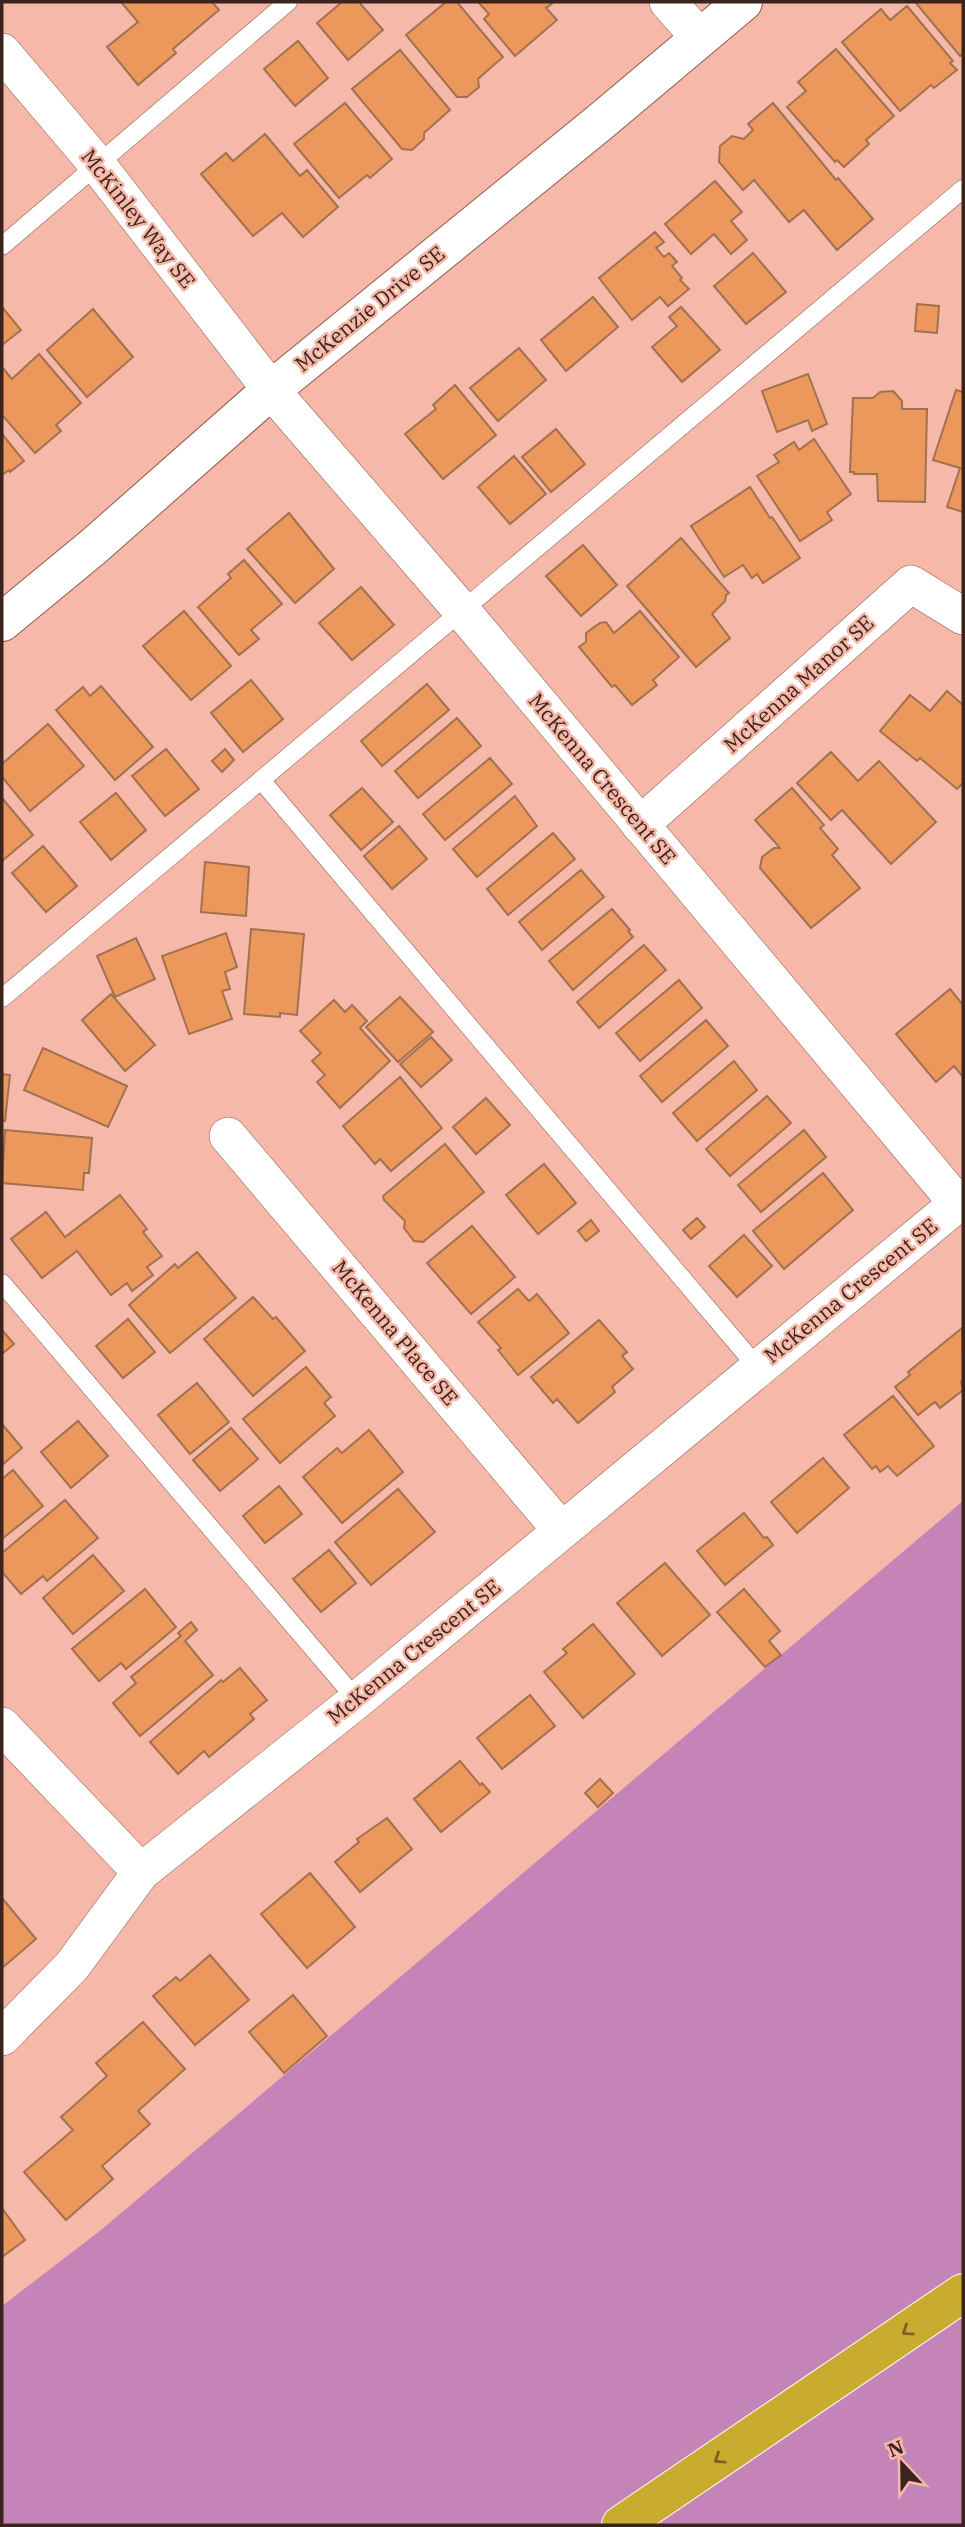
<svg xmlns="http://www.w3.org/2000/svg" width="965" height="2527" viewBox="0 0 965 2527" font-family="'IBM Plex Serif',serif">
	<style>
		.green { fill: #c584b7 }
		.building { fill: #ec985c; stroke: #a17150; stroke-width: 2 }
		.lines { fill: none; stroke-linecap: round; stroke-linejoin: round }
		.service-casing { stroke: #915a4c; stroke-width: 19 }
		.minor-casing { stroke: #915a4c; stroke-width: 38 }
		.tertiary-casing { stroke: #915a4c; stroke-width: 40 }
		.motorway-casing { stroke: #fff; stroke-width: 40 }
		.service { stroke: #fff; stroke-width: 18 }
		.minor { stroke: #fff; stroke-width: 37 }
		.tertiary { stroke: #fff; stroke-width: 38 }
		.motorway { stroke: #c9ac2f; stroke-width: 38 }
		.oneway { stroke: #7b6126 }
		.labels { text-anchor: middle; stroke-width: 5; stroke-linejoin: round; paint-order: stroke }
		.street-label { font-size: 21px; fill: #3b241e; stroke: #f6b8a8 }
	</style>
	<rect width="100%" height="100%" fill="#f6b8a8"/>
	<path class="green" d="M 963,1501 L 963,2525 L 2,2525 L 2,2306 L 101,2230 Z"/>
	<g class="building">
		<path d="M 121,2 L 212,2 L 219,10 L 173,49 L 176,53 L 138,85 L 107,47 L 138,22 Z"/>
		<path d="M 342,2 L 359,2 L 383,30 L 348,60 L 317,23 Z"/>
		<path d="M 446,2 L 457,2 L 503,57 L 478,79 L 479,87 L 467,97 L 457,97 L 406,35 Z"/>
		<path d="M 478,2 L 554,2 L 546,8 L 557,20 L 515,56 L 484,19 L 489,14 Z"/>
		<path d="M 915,2 L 963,2 L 963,53 L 960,56 Z"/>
		<path d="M 907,6 L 953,61 L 950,63 L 957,70 L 934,88 L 931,85 L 900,111 L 842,42 L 881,9 L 890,20 Z"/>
		<path d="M 298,41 L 328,78 L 295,106 L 264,69 Z"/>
		<path d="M 836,49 L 894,116 L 866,140 L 869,144 L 844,167 L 837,160 L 835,162 L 787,107 L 806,91 L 798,82 Z"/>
		<path d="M 400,50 L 450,110 L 424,133 L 424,139 L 412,150 L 402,149 L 352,89 Z"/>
		<path d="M 345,103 L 392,159 L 370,178 L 367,175 L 339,198 L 294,144 Z"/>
		<path d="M 773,103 L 836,180 L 838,178 L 873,219 L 837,250 L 804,210 L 789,222 L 754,180 L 743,190 L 719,162 L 720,146 L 732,136 L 744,139 L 753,130 L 748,124 Z"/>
		<path d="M 265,134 L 300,176 L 307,170 L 338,207 L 303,237 L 282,213 L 253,236 L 201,174 L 226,153 L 233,161 Z"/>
		<path d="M 715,181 L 742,212 L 731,221 L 747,240 L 731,254 L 714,234 L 691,254 L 665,224 Z"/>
		<path d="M 655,232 L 664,242 L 656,248 L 664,257 L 669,253 L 677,262 L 672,266 L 682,278 L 680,280 L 689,289 L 668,306 L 660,297 L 632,320 L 599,278 Z"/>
		<path d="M 753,253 L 786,292 L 746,324 L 714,286 Z"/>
		<path d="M 593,297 L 618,327 L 566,371 L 541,340 Z"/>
		<path d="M 917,304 L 939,306 L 937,333 L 915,331 Z"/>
		<path d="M 2,307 L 21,330 L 2,345 Z"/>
		<path d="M 681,307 L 720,350 L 682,382 L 652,347 L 677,326 L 669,317 Z"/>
		<path d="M 93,309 L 133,357 L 87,397 L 47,350 Z"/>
		<path d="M 519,348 L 546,380 L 498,421 L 470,388 Z"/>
		<path d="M 39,354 L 81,403 L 56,425 L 61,431 L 35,453 L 2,415 L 2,367 L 12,379 Z"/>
		<path d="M 808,374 L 827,424 L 812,431 L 808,420 L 777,432 L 762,391 Z"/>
		<path d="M 455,385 L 496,435 L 443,479 L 405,434 L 436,409 L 433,405 Z"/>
		<path d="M 956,390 L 963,392 L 963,512 L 947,507 L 960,468 L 933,460 Z"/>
		<path d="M 893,391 L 902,401 L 902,409 L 927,409 L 925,502 L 878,501 L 877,474 L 854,474 L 854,472 L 850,472 L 853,398 L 873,398 L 880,392 Z"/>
		<path d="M 556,429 L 585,464 L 551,492 L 522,457 Z"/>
		<path d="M 2,434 L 24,461 L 10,472 L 9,470 L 2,475 Z"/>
		<path d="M 814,439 L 851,494 L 827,512 L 832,520 L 800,541 L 757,476 L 779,462 L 774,455 L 794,442 L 799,450 Z"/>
		<path d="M 514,456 L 546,494 L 510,524 L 478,487 Z"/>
		<path d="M 750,487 L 770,518 L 772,517 L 800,558 L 763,583 L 757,574 L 752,578 L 743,565 L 724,577 L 691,526 Z"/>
		<path d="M 289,513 L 334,569 L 295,603 L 247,549 Z"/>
		<path d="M 681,538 L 729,593 L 726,595 L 725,601 L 712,614 L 730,638 L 696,667 L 627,586 Z"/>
		<path d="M 583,545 L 617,585 L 581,616 L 546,576 Z"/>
		<path d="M 244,560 L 282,604 L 251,630 L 259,639 L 239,655 L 198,607 L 231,578 L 228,574 Z"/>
		<path d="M 361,587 L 394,625 L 352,660 L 319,623 Z"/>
		<path d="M 184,611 L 231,666 L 191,700 L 143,646 Z"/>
		<path d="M 640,611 L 679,657 L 653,680 L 657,685 L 632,705 L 615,685 L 612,687 L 579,647 L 586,642 L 586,633 L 600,623 L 606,622 L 614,633 Z"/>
		<path d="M 251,680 L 283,719 L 243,752 L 211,713 Z"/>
		<path d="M 427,684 L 449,710 L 382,766 L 361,741 Z"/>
		<path d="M 101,686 L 153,747 L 115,780 L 56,710 L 83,687 L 90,696 Z"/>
		<path d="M 947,691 L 963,705 L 963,783 L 957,789 L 920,758 L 917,761 L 880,731 L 910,695 L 930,711 Z"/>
		<path d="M 457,718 L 481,746 L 418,798 L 395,771 Z"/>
		<path d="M 48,724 L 84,766 L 30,811 L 2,777 L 2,764 Z"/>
		<path d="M 166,749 L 199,789 L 165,816 L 132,776 Z"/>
		<path d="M 225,749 L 234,760 L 222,772 L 212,761 Z"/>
		<path d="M 831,752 L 858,781 L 879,761 L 936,822 L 891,864 L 842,810 L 831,820 L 797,783 Z"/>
		<path d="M 490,758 L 512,784 L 445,840 L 423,814 Z"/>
		<path d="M 362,788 L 393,822 L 361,850 L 330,815 Z"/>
		<path d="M 792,788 L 824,825 L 820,828 L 838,849 L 832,855 L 860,888 L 811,928 L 760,868 L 762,857 L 774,848 L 780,848 L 755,820 Z"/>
		<path d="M 116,793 L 146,830 L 111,860 L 80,822 Z"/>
		<path d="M 515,796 L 537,826 L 477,877 L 453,849 Z"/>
		<path d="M 2,798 L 33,835 L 2,861 Z"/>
		<path d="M 399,826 L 427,859 L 392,889 L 364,856 Z"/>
		<path d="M 553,833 L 575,859 L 508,915 L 487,889 Z"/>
		<path d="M 43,846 L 77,886 L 46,912 L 12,873 Z"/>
		<path d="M 205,862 L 249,867 L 246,916 L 201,912 Z"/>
		<path d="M 581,870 L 604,897 L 542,950 L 519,922 Z"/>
		<path d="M 612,909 L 630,930 L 628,931 L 633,937 L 573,990 L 549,961 Z"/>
		<path d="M 251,929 L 304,934 L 297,1015 L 280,1013 L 280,1017 L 244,1014 Z"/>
		<path d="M 226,933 L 237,967 L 225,972 L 230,989 L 222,991 L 232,1019 L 189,1034 L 162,956 Z"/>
		<path d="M 136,938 L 155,979 L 115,997 L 97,956 Z"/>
		<path d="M 644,945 L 666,970 L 599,1028 L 577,1002 Z"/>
		<path d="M 679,980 L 702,1008 L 640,1061 L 616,1033 Z"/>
		<path d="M 950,989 L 963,1005 L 963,1077 L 954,1066 L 936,1082 L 896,1034 Z"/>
		<path d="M 111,994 L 155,1045 L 125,1071 L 82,1020 Z"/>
		<path d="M 400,997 L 433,1032 L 398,1062 L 366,1027 Z"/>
		<path d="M 334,1000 L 345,1012 L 352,1005 L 367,1021 L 360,1028 L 390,1061 L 340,1108 L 317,1082 L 325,1075 L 312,1061 L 321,1053 L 300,1031 Z"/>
		<path d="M 706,1020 L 728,1046 L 662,1102 L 640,1076 Z"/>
		<path d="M 431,1037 L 452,1060 L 421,1087 L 400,1064 Z"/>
		<path d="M 43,1048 L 127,1086 L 108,1127 L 24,1090 Z"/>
		<path d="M 734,1061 L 757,1090 L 697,1141 L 673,1113 Z"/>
		<path d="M 2,1074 L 10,1075 L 5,1121 L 2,1121 Z"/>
		<path d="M 400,1077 L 442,1128 L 391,1171 L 380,1159 L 375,1164 L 343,1126 Z"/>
		<path d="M 767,1096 L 791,1123 L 730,1176 L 706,1149 Z"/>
		<path d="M 486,1098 L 510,1125 L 476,1154 L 453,1127 Z"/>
		<path d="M 5,1130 L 92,1138 L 89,1173 L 84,1173 L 83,1190 L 2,1183 Z"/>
		<path d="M 804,1130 L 826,1157 L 761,1212 L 738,1185 Z"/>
		<path d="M 445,1144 L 484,1192 L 423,1242 L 414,1241 L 404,1228 L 405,1221 L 384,1200 L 383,1196 Z"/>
		<path d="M 544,1164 L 576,1203 L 538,1234 L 506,1195 Z"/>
		<path d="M 823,1173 L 853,1210 L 784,1269 L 753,1231 Z"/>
		<path d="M 120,1195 L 147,1229 L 143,1232 L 162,1256 L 147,1267 L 153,1275 L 132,1291 L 127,1283 L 111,1295 L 77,1251 L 42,1278 L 11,1239 L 46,1212 L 65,1237 Z"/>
		<path d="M 697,1218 L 705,1227 L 691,1239 L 683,1230 Z"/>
		<path d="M 591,1220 L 599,1231 L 586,1241 L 578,1231 Z"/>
		<path d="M 472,1226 L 515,1277 L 471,1314 L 427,1263 Z"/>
		<path d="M 744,1235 L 772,1266 L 737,1297 L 709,1266 Z"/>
		<path d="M 197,1252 L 236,1298 L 170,1353 L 129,1305 L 175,1264 L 178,1268 Z"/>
		<path d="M 518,1289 L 529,1301 L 537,1294 L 569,1333 L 518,1375 L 498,1350 L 501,1348 L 478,1322 Z"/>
		<path d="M 253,1297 L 273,1319 L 276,1317 L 305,1351 L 253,1396 L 204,1339 Z"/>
		<path d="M 128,1319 L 155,1352 L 123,1378 L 96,1346 Z"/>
		<path d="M 599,1320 L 627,1352 L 622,1356 L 633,1369 L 612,1387 L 615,1392 L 578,1423 L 557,1399 L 553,1403 L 531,1377 Z"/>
		<path d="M 962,1328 L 963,1380 L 961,1382 L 963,1390 L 940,1408 L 935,1402 L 918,1415 L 895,1387 L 910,1375 L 908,1372 Z"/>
		<path d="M 2,1330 L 14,1344 L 2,1354 Z"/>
		<path d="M 306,1367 L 331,1397 L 324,1403 L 335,1416 L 280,1463 L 243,1419 Z"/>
		<path d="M 197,1383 L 229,1422 L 190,1454 L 158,1415 Z"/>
		<path d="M 893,1396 L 934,1446 L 897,1476 L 888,1466 L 880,1472 L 876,1466 L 872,1469 L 844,1435 Z"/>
		<path d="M 78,1421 L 108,1456 L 71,1488 L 41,1452 Z"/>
		<path d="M 2,1424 L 22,1448 L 2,1465 Z"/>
		<path d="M 231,1428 L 258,1459 L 220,1491 L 193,1460 Z"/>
		<path d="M 369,1430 L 403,1472 L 342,1523 L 303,1477 L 337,1448 L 342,1453 Z"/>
		<path d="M 823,1458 L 849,1488 L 797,1533 L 771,1502 Z"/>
		<path d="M 13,1470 L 43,1506 L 2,1539 L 2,1479 Z"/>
		<path d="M 279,1486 L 302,1514 L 265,1543 L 243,1516 Z"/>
		<path d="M 398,1489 L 435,1532 L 371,1585 L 335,1542 Z"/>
		<path d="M 65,1500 L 98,1538 L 47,1581 L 43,1576 L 21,1594 L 2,1572 L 2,1553 Z"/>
		<path d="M 744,1513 L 764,1538 L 767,1537 L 773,1545 L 725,1585 L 697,1551 Z"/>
		<path d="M 329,1550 L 356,1583 L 321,1612 L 293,1579 Z"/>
		<path d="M 93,1555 L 124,1591 L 73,1634 L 43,1598 Z"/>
		<path d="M 665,1563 L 710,1615 L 662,1656 L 617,1603 Z"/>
		<path d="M 145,1589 L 176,1627 L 126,1669 L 121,1663 L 99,1681 L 72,1649 Z"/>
		<path d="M 744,1589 L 780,1631 L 769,1641 L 781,1655 L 765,1667 L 717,1612 Z"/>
		<path d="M 191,1622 L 197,1630 L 185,1641 L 213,1675 L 140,1736 L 113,1703 L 136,1683 L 131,1677 L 181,1636 L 178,1633 Z"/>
		<path d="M 593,1624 L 635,1674 L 583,1718 L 544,1672 L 567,1653 L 563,1649 Z"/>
		<path d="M 240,1668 L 267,1700 L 250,1714 L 254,1719 L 209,1757 L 204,1751 L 178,1774 L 150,1742 L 221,1680 L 223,1682 Z"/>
		<path d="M 530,1695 L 555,1726 L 502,1769 L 477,1738 Z"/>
		<path d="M 460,1761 L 480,1785 L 482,1783 L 490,1792 L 441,1832 L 414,1799 Z"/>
		<path d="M 600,1779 L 613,1793 L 598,1807 L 585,1793 Z"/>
		<path d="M 387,1818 L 412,1849 L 360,1892 L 335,1862 L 359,1842 L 357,1839 Z"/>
		<path d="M 310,1873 L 355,1927 L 307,1968 L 261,1914 Z"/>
		<path d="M 2,1898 L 36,1939 L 2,1968 Z"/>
		<path d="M 210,1955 L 249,2000 L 195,2045 L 153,1996 L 176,1977 L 180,1981 Z"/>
		<path d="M 293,1995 L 327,2036 L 284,2073 L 249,2032 Z"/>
		<path d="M 143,2022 L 185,2069 L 138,2111 L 150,2124 L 102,2166 L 113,2179 L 66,2220 L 24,2172 L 73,2130 L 61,2117 L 107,2076 L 96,2063 Z"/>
		<path d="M 2,2208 L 25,2240 L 2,2257 Z"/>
	</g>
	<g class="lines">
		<defs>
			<g id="service">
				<path d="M 2,246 L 288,2"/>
				<path d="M 261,780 L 757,1367"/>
				<path d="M 2,998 L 963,189"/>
				<path d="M 2,1283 L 357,1700"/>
			</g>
			<g id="minor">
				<path d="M 668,2 L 700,38"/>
				<path d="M 2,52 L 96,163 L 271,390 L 462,611 L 958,1204"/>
				<path d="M 640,825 L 911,584 L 963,616"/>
				<path d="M 228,1136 L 561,1530"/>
				<path d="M 2,1726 L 141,1872 L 357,1700 L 963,1199"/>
				<path d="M 2,2037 L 72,1966 L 141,1872"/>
			</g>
			<path id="tertiary" d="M 2,622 L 93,547 L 271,390 L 599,123 L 743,2"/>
			<path id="motorway" d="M 621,2525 L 963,2293"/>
		</defs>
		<use href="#service" class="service-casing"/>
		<use href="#minor" class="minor-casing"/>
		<use href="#tertiary" class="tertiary-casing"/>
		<use href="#motorway" class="motorway-casing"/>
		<use href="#service" class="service"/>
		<use href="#minor" class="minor"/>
		<use href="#tertiary" class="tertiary"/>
		<use href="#motorway" class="motorway"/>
	</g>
	<defs><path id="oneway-chevron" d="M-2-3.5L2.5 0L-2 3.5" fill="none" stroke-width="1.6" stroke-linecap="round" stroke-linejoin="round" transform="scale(1.75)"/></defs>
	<g class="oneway">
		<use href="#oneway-chevron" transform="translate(907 2331) rotate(146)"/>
		<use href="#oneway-chevron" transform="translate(719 2459) rotate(146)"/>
	</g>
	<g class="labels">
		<g class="street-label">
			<text transform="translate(138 219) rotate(52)" y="7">McKinley Way SE</text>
			<text transform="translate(370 309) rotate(-39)" y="7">McKenzie Drive SE</text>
			<text transform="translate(799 684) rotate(-42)" y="7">McKenna Manor SE</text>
			<text transform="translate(602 779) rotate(50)" y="7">McKenna Crescent SE</text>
			<text transform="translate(851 1291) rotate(-39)" y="7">McKenna Crescent SE</text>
			<text transform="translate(395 1333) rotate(50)" y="7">McKenna Place SE</text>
			<text transform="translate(414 1652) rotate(-39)" y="7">McKenna Crescent SE</text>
		</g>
	</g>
	<rect width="965" height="2527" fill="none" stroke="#3b241e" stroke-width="7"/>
	<g transform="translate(902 2464) rotate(338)" stroke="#f6b8a8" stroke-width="5" paint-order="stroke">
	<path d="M0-5L12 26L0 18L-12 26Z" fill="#3b241e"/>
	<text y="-10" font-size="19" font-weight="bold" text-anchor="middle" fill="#3b241e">N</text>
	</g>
</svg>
